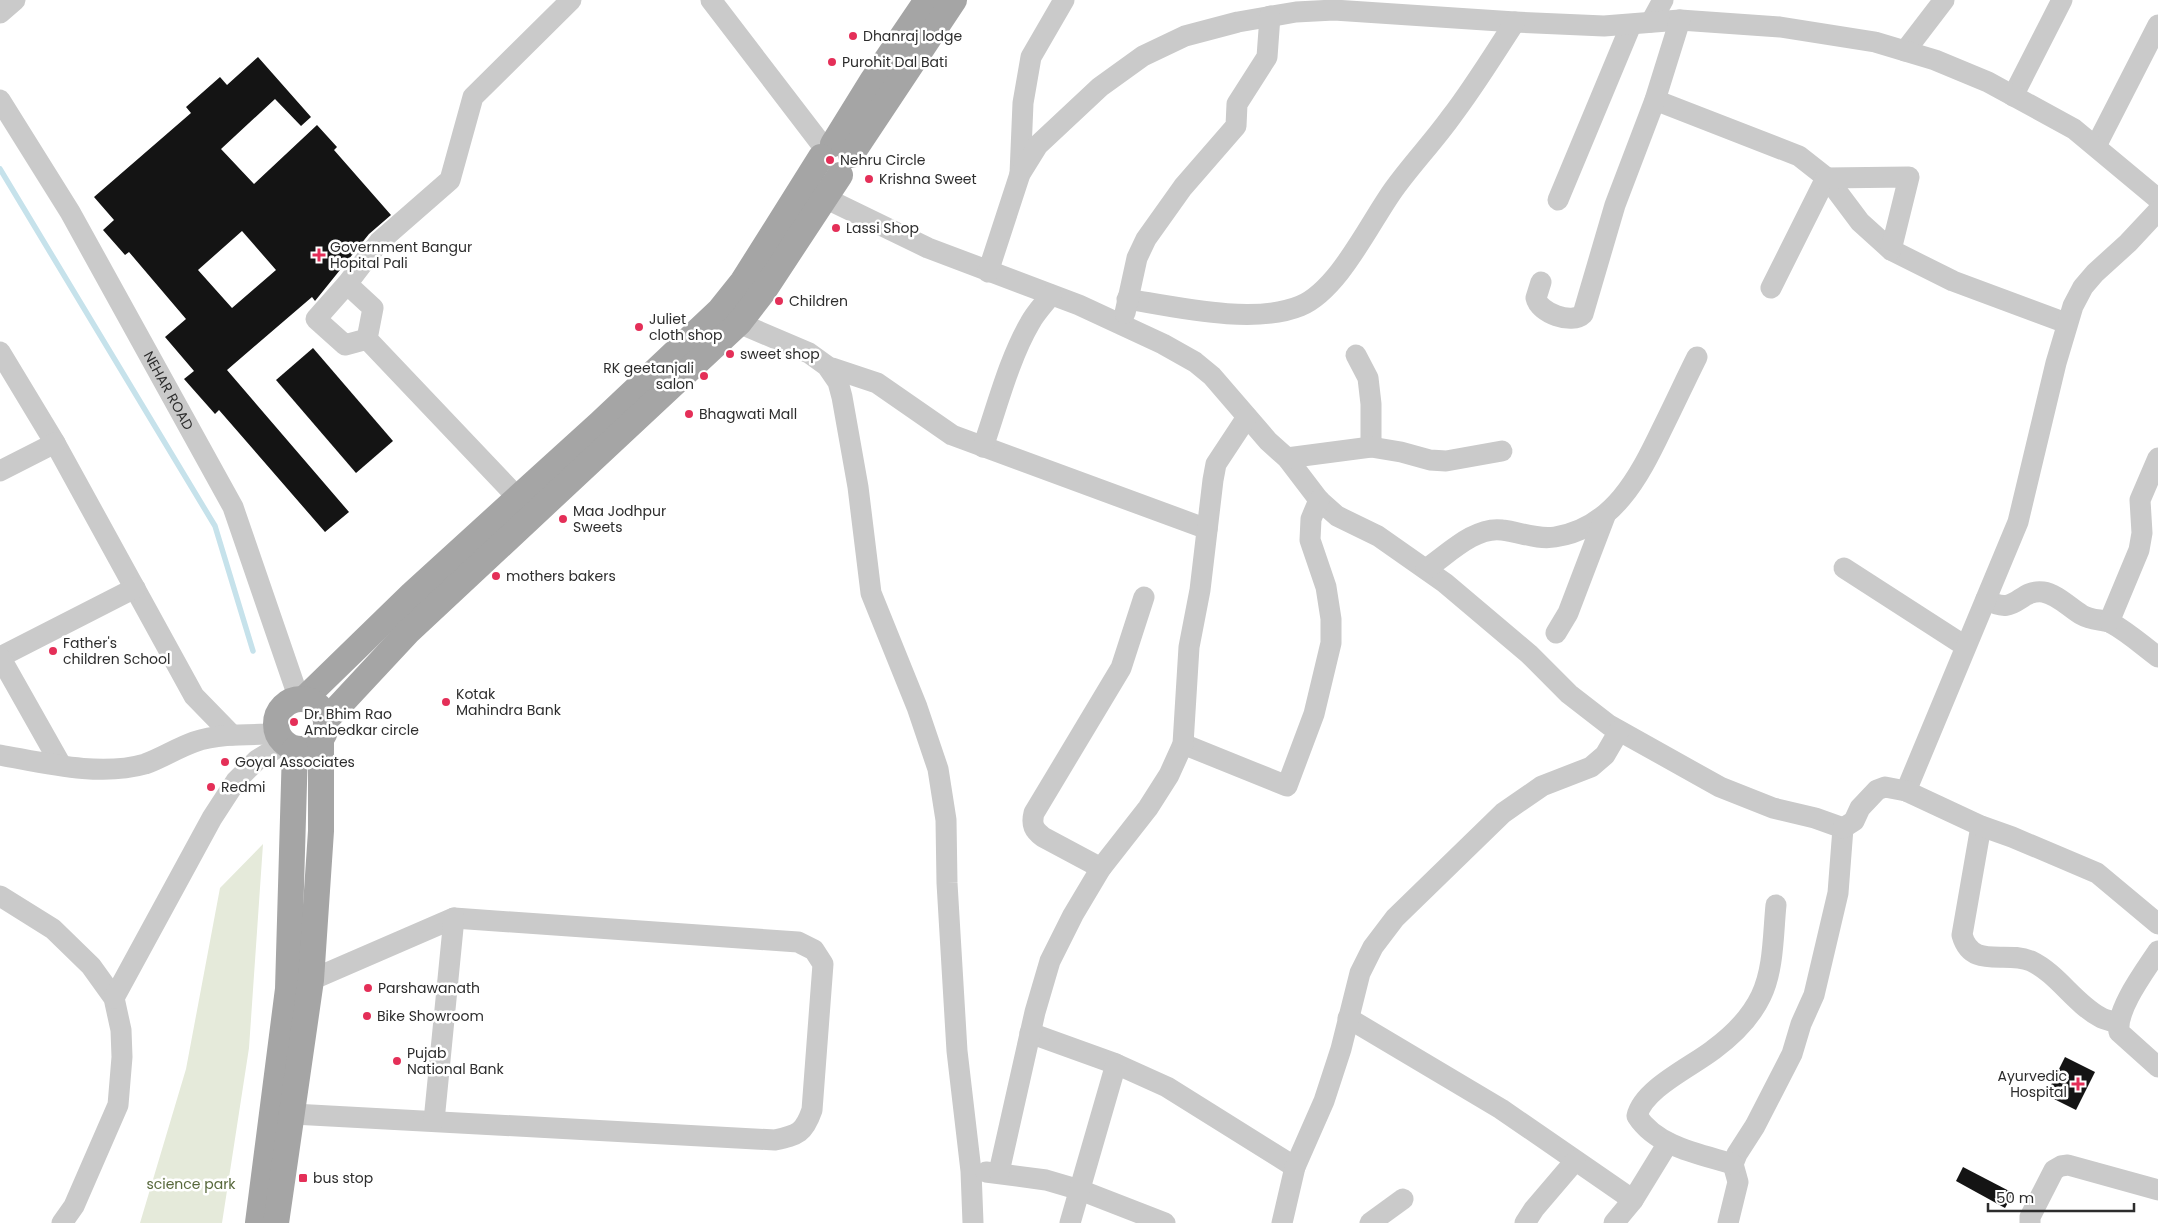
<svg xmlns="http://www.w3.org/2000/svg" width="2158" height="1223" viewBox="0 0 2158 1223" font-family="Poppins,sans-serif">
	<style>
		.green { fill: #e5eada }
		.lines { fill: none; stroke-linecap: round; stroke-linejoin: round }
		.stream { stroke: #c6e2eb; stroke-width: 5.5 }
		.building { fill: #141414; fill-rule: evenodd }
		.minor { stroke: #cacaca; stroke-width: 21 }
		.major { stroke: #a5a5a5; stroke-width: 26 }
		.poi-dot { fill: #e42f58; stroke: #fff; stroke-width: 2 }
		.labels { text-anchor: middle; stroke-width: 5; stroke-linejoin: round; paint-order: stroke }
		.poi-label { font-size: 14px; fill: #2d2d2d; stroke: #fff; text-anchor: start }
		.street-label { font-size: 14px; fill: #2d2d2d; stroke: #fff }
		.park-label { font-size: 14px; fill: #57683b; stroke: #fff }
	</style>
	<rect width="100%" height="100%" fill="#fff"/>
	<path class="green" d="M 263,844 L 249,1048 L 222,1223 L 140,1223 L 186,1069 L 220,888 Z"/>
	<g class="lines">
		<path class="stream" d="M 0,169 L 215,526 L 253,651"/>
	</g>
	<g class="building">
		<path d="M 258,57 L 311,117 L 301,126 L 275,99 L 221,149 L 254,184 L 317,125 L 337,147 L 334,150 L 391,215 L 369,234 L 315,301 L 312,297 L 227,370 L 349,512 L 325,532 L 219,410 L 215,414 L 184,379 L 194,371 L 165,337 L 186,319 L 129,252 L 125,255 L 103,230 L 114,220 L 94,197 L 191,113 L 186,107 L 220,77 L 227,85 ZM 242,231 L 276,270 L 232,308 L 198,270 Z"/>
		<path d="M 313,348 L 393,441 L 356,473 L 276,380 Z"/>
		<path d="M 2065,1057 L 2095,1072 L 2076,1110 L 2046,1095 Z"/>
		<path d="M 1963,1167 L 2013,1193 L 2005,1208 L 1956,1181 Z"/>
	</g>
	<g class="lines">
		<g class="minor">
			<path d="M 711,0 L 825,149"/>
			<path d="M 0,13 L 15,0"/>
			<path d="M 1651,22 L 1663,0"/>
			<path d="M 1905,51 L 1944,0"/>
			<path d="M 2013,96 L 2062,0"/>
			<path id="s1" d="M 0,100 L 70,212 L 233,507 L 299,699"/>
			<path d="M 1655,100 L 1799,156 L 1827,178 L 1860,222 L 1891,250 L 1953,281 L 2066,323"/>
			<path d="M 2096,146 L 2158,25"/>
			<path d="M 1020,174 L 1023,103 L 1031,57 L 1064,0"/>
			<path d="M 825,198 L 928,248 L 1079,305 L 1163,344 L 1195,362 L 1212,376 L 1268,441 L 1287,458 L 1319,500 L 1337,516 L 1378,536 L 1445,583 L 1529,654 L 1569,694 L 1609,725 L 1720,787 L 1773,808 L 1815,818 L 1843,828 L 1838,893 L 1814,995 L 1801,1024 L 1792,1054 L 1755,1126 L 1737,1154 L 1733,1164 L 1738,1182 L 1728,1223"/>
			<path d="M 1558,200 L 1631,25"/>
			<path d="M 988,272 L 1020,174 L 1038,145 L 1100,87 L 1143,56 L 1185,36 L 1238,22 L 1296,12 L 1334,10 L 1515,22 L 1604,26 L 1680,20 L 1780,27 L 1875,42 L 1935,60 L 1988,82 L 2074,129 L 2158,199"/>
			<path d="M 1541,282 L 1536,298 C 1539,313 1572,325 1583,314 L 1615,205 L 1655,100 L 1680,20"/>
			<path d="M 347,284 L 379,242 L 450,180 L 473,97 L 571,0"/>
			<path d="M 1771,288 L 1826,178 L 1909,177 L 1891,250"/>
			<path d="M 1127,299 C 1176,307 1254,325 1300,306 C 1339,290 1370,222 1394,189 C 1412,164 1433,142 1451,117 C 1474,87 1494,54 1515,22"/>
			<path d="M 1125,313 L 1137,258 L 1146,239 L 1183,187 L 1236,126 L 1237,104 L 1267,57 L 1270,16"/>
			<path d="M 739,323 L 809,353 L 827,366 L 838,382 L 842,397 L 858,487 L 871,593 L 917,707 L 938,769 L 946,820 L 947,883 L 957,1051 L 971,1171 L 973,1223"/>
			<path d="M 367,339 L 373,308 L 347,284 L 316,319 L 345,345 L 367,339 L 518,498"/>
			<path d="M 0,352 L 55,443 L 194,696 L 232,735"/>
			<path d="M 1356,355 L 1368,378 L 1371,404 L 1371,447"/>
			<path d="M 836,377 L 832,368 L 877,383 L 952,435 L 1207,529"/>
			<path d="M 983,447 C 997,407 1009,359 1030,323 C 1035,313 1044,304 1051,295"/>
			<path d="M 1287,458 L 1371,447 L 1401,452 L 1430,460 L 1446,461 L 1502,451"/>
			<path d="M 0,471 L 55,443"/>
			<path d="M 1844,568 L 1965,646"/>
			<path d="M 1426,569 C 1447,555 1475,526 1502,530 C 1520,532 1537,540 1555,537 C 1613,528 1639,477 1662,429 C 1674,405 1685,381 1697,357"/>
			<path d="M 1986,599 C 2016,618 2018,589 2043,592 C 2057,594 2070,608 2082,615 C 2092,621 2104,619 2111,623 C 2128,632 2143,646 2158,657"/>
			<path d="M 2109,622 L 2139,550 L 2142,533 L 2140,500 L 2158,458"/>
			<path d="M 1556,633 L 1568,613 L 1605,516"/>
			<path d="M 0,657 L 135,588"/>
			<path d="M 0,657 L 61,765"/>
			<path d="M 1183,744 L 1287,786 L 1314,714 L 1331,643 L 1331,619 L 1326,587 L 1310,540 L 1311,519 L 1319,500"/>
			<path d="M 0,755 C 45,763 100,777 145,764 C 162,758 177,748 194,742 C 220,733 251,735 278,734"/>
			<path d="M 1906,791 L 2018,522 L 2056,363 L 2073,306 L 2083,287 L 2095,273 L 2128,243 L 2158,211"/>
			<path d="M 1981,826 L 1962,935 C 1972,970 2005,950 2031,961 C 2058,974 2074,1003 2100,1017 C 2105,1020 2112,1021 2118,1023"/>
			<path d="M 1843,828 L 1854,821 L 1860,808 L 1877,790 L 1885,787 L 1906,791 L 1981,826 L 2012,837 L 2097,873 L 2158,924"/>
			<path d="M 1101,868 L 1043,837 C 1034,830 1031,825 1034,813 L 1121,668 L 1144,597"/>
			<path d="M 0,896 L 53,929 L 91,966 L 114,998 L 121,1030 L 122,1057 L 118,1105 L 74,1206 L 62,1223"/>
			<path d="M 2158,951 C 2145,971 2116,1009 2119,1032 L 2158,1067"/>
			<path d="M 114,998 L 212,818 L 236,781 L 257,760 L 285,743"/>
			<path d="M 1348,1018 L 1501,1109 L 1633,1200"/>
			<path d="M 1030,1033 L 1116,1064 L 1167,1087 L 1295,1167"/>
			<path d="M 293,1114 L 775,1140 C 798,1135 804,1133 812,1110 L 823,964 L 814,950 L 798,942 L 454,918 L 311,980"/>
			<path d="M 434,1121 L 454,918"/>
			<path d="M 1733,1164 C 1700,1154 1657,1147 1637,1116 C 1643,1089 1691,1067 1713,1050 C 1732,1036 1751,1017 1761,996 C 1774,969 1773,934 1776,905"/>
			<path d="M 986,1172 L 1046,1180 L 1080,1190 L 1165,1223"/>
			<path d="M 999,1172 L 1035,1012 L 1050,961 L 1073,915 L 1101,868 L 1148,808 L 1169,775 L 1183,744 L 1189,647 L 1200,590 L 1213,480 L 1216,464 L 1247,417"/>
			<path d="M 1070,1223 L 1116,1064"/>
			<path d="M 1282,1223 L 1295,1167 L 1324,1101 L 1341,1049 L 1360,973 L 1373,947 L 1395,918 L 1503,813 L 1542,786 L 1591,767 L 1605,755 L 1619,731"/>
			<path d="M 1370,1223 L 1403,1199"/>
			<path d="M 1525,1223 L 1534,1209 L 1575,1161"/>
			<path d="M 1614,1223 L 1633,1200 L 1668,1143"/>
			<path d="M 2030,1223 L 2030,1217 L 2054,1170 L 2061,1166 L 2068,1165 L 2158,1190"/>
		</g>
		<g class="major">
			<path d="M 833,144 L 872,81 L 927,0"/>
			<path d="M 851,155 L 954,0"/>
			<path d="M 304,699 L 412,594 L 600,423 L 719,311 L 743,281 L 821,157"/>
			<circle cx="301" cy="724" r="25"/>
			<path d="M 326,720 L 409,631 L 739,323 L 763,292 L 840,175"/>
			<path d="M 258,1223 L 288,989 L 295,749"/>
			<path d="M 276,1223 L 311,980 L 321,831 L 321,740"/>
		</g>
	</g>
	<g class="poi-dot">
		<circle cx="853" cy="36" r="5"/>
		<circle cx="832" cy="62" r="5"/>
		<circle cx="830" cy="160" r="5"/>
		<circle cx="869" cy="179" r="5"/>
		<circle cx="836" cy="228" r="5"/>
		<path d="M316.5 247.5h5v5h5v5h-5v5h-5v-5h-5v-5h5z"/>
		<circle cx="779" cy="301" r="5"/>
		<circle cx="639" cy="327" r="5"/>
		<circle cx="730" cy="354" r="5"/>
		<circle cx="704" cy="376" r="5"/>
		<circle cx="689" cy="414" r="5"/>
		<circle cx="563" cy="519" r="5"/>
		<circle cx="496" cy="576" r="5"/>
		<circle cx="53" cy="651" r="5"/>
		<circle cx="446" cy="702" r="5"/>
		<circle cx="294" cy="722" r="5"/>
		<circle cx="225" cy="762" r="5"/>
		<circle cx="211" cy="787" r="5"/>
		<circle cx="368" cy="988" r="5"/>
		<circle cx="367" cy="1016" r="5"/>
		<circle cx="397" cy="1061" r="5"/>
		<path d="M2075.5 1076.5h5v5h5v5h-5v5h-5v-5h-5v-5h5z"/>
		<rect x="298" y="1173" width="10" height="10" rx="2.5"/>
	</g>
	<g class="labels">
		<g class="poi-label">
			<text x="863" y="41">Dhanraj lodge</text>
			<text x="842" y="67">Purohit Dal Bati</text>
			<text x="840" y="165">Nehru Circle</text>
			<text x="879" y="184">Krishna Sweet</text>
			<text x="846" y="233">Lassi Shop</text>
			<text x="330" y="252">Government Bangur<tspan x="330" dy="16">Hopital Pali</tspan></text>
			<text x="789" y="306">Children</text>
			<text x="649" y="324">Juliet<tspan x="649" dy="16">cloth shop</tspan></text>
			<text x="740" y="359">sweet shop</text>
			<text x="694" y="373" text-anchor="end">RK geetanjali<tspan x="694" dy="16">salon</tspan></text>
			<text x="699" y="419">Bhagwati Mall</text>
			<text x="573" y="516">Maa Jodhpur<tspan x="573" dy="16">Sweets</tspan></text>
			<text x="506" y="581">mothers bakers</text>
			<text x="63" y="648">Father's<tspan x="63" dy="16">children School</tspan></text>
			<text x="456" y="699">Kotak<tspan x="456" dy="16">Mahindra Bank</tspan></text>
			<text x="304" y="719">Dr. Bhim Rao<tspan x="304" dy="16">Ambedkar circle</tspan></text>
			<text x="235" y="767">Goyal Associates</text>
			<text x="221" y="792">Redmi</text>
			<text x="378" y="993">Parshawanath</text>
			<text x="377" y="1021">Bike Showroom</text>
			<text x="407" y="1058">Pujab<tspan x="407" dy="16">National Bank</tspan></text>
			<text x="2067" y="1081" text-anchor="end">Ayurvedic<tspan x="2067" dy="16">Hospital</tspan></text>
			<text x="313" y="1183">bus stop</text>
		</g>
		<g class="street-label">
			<text dy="5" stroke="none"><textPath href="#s1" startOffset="336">NEHAR ROAD</textPath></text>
		</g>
		<g class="park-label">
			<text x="191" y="1189">science park</text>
		</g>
	</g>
	<path d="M1988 1203v8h146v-8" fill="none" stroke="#2d2d2d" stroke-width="2.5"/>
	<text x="1996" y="1203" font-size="15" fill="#2d2d2d" stroke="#ffffff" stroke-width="4" paint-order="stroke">50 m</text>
</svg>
